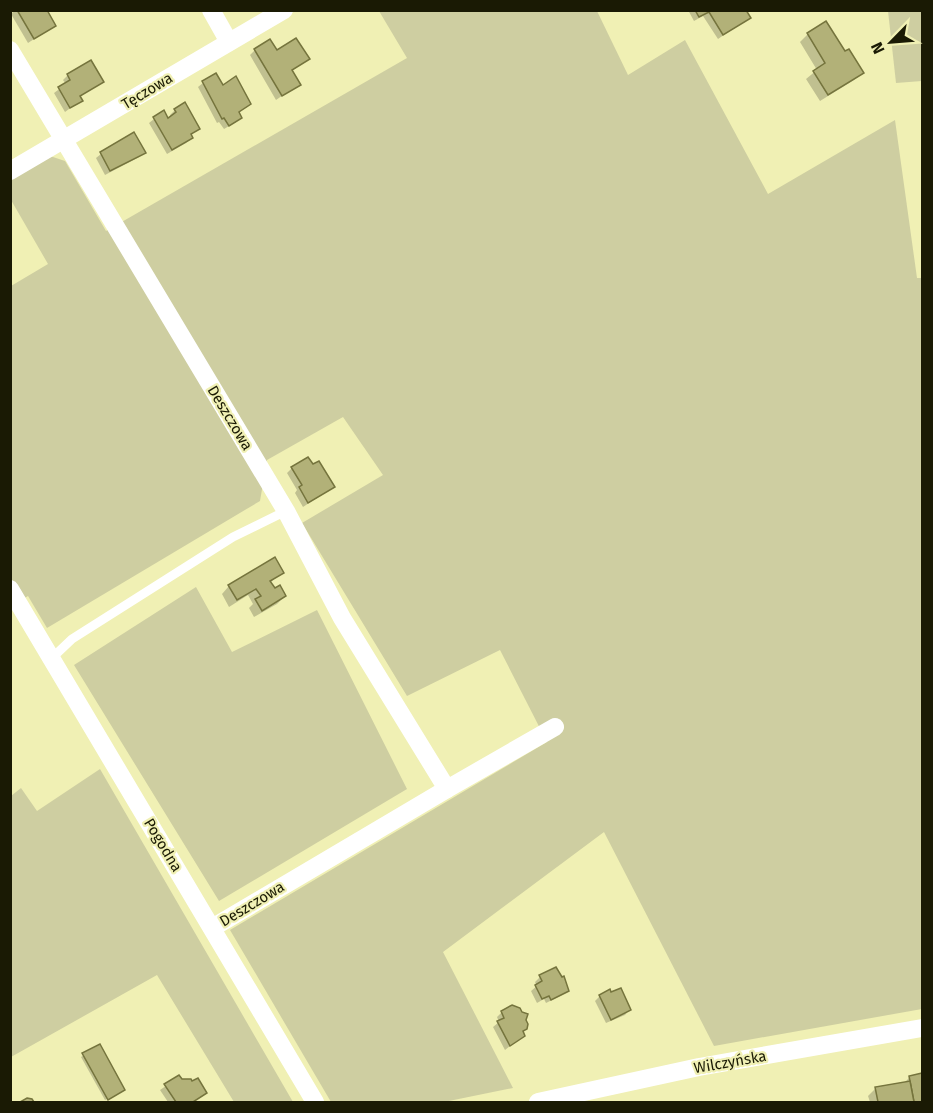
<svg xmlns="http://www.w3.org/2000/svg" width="933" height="1113" viewBox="0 0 933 1113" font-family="'Fira Sans',sans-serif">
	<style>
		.green { fill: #cecea1 }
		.shadow { fill: #0003 }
		.building { fill: #b2b178; stroke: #75743d; stroke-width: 1.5 }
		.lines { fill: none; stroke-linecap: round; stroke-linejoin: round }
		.lane { stroke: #fff; stroke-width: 9 }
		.street { stroke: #fff; stroke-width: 18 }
		.labels { text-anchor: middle; stroke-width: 4.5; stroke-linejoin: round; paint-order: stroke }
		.street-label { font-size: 15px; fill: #1a1a04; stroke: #f0f0b4 }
	</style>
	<rect width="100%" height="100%" fill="#f0f0b4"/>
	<g class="green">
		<path d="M 379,11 L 597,11 L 628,75 L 685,40 L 768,194 L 895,120 L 917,278 L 922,278 L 922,1009 L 714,1046 L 604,832 L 443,952 L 513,1088 L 444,1102 L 331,1102 L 230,930 L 547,742 L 500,650 L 407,696 L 302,523 L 383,475 L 343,417 L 267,460 L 260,501 L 47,628 L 28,596 L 11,606 L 11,286 L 48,264 L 11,200 L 10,180 L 50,156 L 65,161 L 106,231 L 407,58 Z"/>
		<path d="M 888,11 L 922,11 L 922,81 L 896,83 Z"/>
		<path d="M 196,587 L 232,652 L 317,610 L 407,789 L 219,901 L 74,665 Z"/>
		<path d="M 100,769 L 293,1102 L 234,1102 L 157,975 L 11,1057 L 11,796 L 21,788 L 37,811 Z"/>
	</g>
	<g class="shadow">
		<path d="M 15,10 L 45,10 L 54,26 L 28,43 L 11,14 Z"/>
		<path d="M 688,10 L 744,10 L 749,18 L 718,39 L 703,16 L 694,21 Z"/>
		<path d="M 808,34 L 844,53 L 862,73 L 854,80 L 820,101 L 806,79 L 817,70 L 800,42 Z"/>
		<path d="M 255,50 L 308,59 L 291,71 L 299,84 L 276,100 L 250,55 Z"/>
		<path d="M 68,75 L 102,82 L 79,97 L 81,100 L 65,112 L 54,93 L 66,84 L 63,80 Z"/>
		<path d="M 203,83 L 223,87 L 249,104 L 238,113 L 240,117 L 236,122 L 224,129 L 219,122 L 217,123 L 198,87 Z"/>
		<path d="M 175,110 L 199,128 L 190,135 L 191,138 L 186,143 L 167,154 L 149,123 L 163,112 L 167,120 L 171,117 L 170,115 Z"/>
		<path d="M 144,153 L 139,157 L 105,175 L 96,158 L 101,154 Z"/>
		<path d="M 292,468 L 333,487 L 303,507 L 295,493 L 297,490 L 287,473 Z"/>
		<path d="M 282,572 L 270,583 L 274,590 L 285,596 L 277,604 L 254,617 L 249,608 L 253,604 L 248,595 L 229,607 L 222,594 L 229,586 Z"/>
		<path d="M 540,977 L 567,990 L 562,995 L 546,1003 L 544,999 L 537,1003 L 531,991 L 537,986 L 535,982 Z"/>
		<path d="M 600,996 L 629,1010 L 625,1015 L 606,1023 L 595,1001 Z"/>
		<path d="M 502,1012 L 523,1036 L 505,1050 L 493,1027 L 499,1022 L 497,1017 Z"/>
		<path d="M 99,1046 L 121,1092 L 105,1100 L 81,1057 Z"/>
		<path d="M 922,1075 L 922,1102 L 870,1102 L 868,1096 L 876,1088 L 905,1082 L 910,1077 Z"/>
		<path d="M 179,1077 L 182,1081 L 205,1093 L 193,1102 L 168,1102 L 160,1090 Z"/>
	</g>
	<g class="building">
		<path d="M 17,10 L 47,10 L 56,26 L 34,39 Z"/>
		<path d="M 695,10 L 746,10 L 751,18 L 723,35 L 709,12 L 699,17 Z"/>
		<path d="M 826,21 L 845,51 L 849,49 L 864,73 L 828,95 L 813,71 L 825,63 L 807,33 Z"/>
		<path d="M 296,38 L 310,59 L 292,70 L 301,85 L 282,96 L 254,49 L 270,39 L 277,50 Z"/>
		<path d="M 91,60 L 104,82 L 80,96 L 83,101 L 70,108 L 58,87 L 70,80 L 67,74 Z"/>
		<path d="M 216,73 L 223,85 L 236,76 L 251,104 L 239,112 L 242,118 L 229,126 L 224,118 L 222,119 L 202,81 Z"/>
		<path d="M 185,102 L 200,129 L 191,134 L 193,138 L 172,150 L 153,117 L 164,110 L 168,118 L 176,112 L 174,109 Z"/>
		<path d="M 134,132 L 146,153 L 110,171 L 100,152 Z"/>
		<path d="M 308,457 L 313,464 L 319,461 L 335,487 L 308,503 L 299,487 L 302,485 L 291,467 Z"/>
		<path d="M 275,557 L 284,573 L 270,581 L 275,588 L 280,585 L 286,596 L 262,611 L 255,599 L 261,596 L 256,589 L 237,600 L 228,585 Z"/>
		<path d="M 556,967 L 562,977 L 564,976 L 569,991 L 551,1000 L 549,996 L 542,999 L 535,985 L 542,981 L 539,975 Z"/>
		<path d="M 621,988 L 631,1010 L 611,1020 L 599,995 L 610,989 L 611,992 Z"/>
		<path d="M 512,1005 L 520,1008 L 522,1012 L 528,1014 L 526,1020 L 528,1024 L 527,1029 L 523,1031 L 525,1036 L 510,1046 L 497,1021 L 504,1018 L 501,1011 Z"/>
		<path d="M 100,1044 L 125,1090 L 108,1100 L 82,1053 Z"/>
		<path d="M 922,1073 L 922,1102 L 914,1102 L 909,1076 Z"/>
		<path d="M 179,1075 L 182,1079 L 191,1079 L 192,1081 L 198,1078 L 207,1093 L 193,1102 L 176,1102 L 164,1084 Z"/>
		<path d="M 910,1081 L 914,1102 L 878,1102 L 875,1087 Z"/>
		<path d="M 27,1098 L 32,1099 L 34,1102 L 20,1102 Z"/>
	</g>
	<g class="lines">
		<path class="lane" d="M 52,658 L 72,639 L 233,537 L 286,511"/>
		<g class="street">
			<path d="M 211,10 L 229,42"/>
			<path d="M 10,50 L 286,511 L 342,618 L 447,789 L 212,928"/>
			<path d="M 10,171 L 284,10"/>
			<path d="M 10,589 L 315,1102"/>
			<path d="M 447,789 L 555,727"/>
			<path d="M 538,1102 L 699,1067 L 922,1028"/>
		</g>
	</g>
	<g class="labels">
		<g class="street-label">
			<text transform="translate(147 91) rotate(-31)" y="5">Tęczowa</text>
			<text transform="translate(230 418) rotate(59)" y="5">Deszczowa</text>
			<text transform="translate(163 845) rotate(59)" y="5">Pogodna</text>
			<text transform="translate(252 904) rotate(-31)" y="5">Deszczowa</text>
			<text transform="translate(730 1062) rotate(-10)" y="5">Wilczyńska</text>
		</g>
	</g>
	<rect width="933" height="1113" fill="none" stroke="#1a1a04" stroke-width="24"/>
	<g transform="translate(891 42) rotate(245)" stroke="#f0f0b4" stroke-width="4.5" paint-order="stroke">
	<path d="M0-4.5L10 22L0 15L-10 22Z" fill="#1a1a04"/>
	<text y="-9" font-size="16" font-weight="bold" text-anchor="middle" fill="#1a1a04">N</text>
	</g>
</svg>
